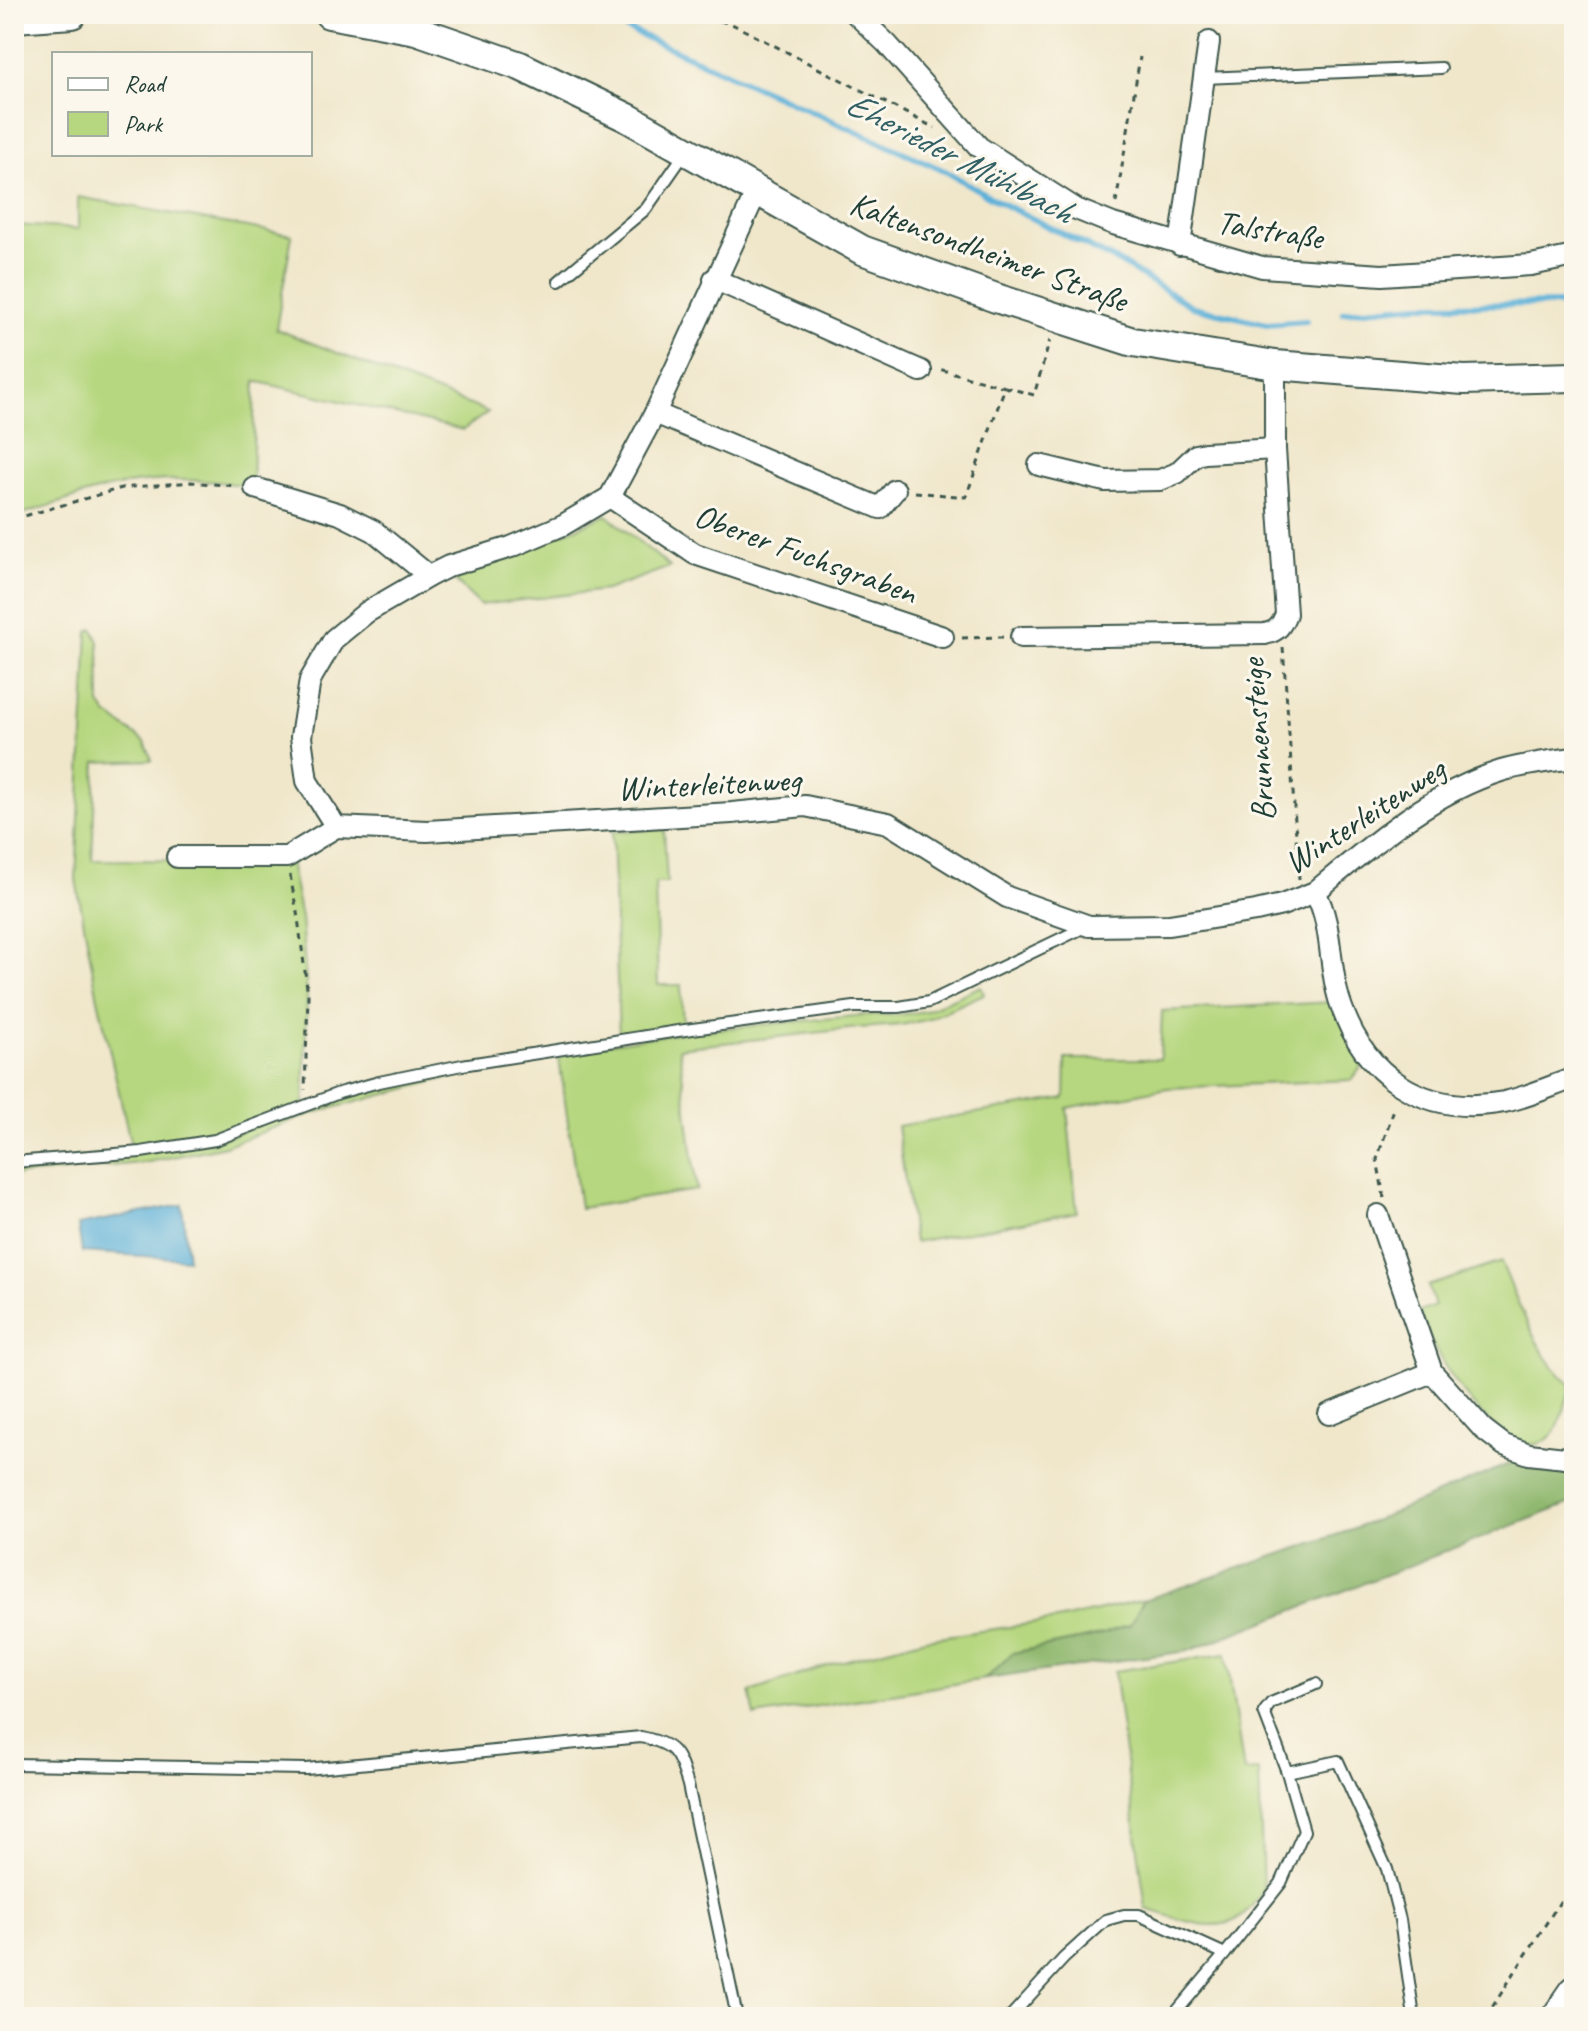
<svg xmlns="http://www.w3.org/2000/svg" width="1588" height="2031" viewBox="0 0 1588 2031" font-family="Caveat,sans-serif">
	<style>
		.green { fill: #b6d77f; stroke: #6a8a5a; stroke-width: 2 }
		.forest { fill: #90b86e; stroke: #587a51; stroke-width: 2 }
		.water { fill: #5cb0d8; stroke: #3e7686; stroke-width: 2 }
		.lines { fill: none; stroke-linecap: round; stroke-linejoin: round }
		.stream { stroke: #5cb0d8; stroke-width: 6 }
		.lane-casing { stroke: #3e564b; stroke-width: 14 }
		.street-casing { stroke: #3e564b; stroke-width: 24 }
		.secondary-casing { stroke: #3e564b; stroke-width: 32 }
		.path { stroke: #3e564b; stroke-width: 3; stroke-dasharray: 6 6; stroke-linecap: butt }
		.lane { stroke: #fff; stroke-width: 10 }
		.street { stroke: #fff; stroke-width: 20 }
		.secondary { stroke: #fff; stroke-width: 28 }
		.labels { text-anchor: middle; stroke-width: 6; stroke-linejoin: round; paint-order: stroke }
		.street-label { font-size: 34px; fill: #1f3d34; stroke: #fbf7ec }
		.water-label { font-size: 36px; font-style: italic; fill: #316065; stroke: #fbf7ec }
	</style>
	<rect width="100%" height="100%" fill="#fbf7ec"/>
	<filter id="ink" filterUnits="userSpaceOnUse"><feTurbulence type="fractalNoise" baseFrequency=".0125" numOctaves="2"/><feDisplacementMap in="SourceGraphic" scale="16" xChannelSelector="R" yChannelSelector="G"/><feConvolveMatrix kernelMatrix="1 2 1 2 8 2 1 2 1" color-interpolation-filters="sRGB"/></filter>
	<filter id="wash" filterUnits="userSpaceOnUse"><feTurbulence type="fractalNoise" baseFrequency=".006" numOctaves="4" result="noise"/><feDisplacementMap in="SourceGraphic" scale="32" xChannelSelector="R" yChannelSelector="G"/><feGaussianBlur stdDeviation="1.8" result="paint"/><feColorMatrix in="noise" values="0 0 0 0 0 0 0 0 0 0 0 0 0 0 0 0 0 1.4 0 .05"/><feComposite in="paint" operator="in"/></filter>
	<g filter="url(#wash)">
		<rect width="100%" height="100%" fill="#f0e7cb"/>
		<g class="green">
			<path d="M 78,197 L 292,235 L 276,329 L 488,412 L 463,430 L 255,381 L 252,487 C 209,479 166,477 122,485 C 86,492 50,507 14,516 L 14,225 L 78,229 Z"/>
			<path d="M 607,515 L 670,567 L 606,590 L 480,605 L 453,579 Z"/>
			<path d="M 93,629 L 99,642 L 100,704 L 107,714 L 145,742 L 152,760 L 96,762 L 92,860 L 290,861 L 301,918 L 307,995 L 304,1106 L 215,1138 L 132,1150 L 97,994 L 76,880 L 88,632 Z"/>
			<path d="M 664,829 L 667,883 L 655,883 L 658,985 L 681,985 L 683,1028 L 619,1038 L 612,832 Z"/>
			<path d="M 981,986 L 984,994 L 926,1020 L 901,1025 L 858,1028 L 679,1048 L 697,1190 L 580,1208 L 558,1051 L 678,1033 L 864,1015 L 898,1015 L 925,1011 Z"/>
			<path d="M 1333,1002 L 1364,1064 L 1351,1080 L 1168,1088 L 1067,1108 L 1077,1212 L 914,1242 L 897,1126 L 1065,1098 L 1066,1059 L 1160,1059 L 1162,1011 Z"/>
			<path d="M 457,1068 L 463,1074 L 310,1114 L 225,1146 L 149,1162 L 14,1176 L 14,1165 L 215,1141 L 340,1095 Z"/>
			<path d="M 1501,1262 C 1519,1303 1536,1356 1571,1385 C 1566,1400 1563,1424 1551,1436 C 1519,1469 1464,1396 1449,1372 C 1436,1354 1428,1333 1419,1312 L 1435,1306 L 1428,1286 Z"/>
			<path d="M 1144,1600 L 1130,1625 L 1093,1637 L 1013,1653 L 985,1679 L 755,1716 L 750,1692 L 832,1664 L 925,1639 L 1057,1620 Z"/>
			<path d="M 1226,1654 L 1244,1772 L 1259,1771 L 1263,1891 C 1256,1900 1248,1914 1238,1919 C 1209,1934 1175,1917 1146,1909 L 1114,1671 Z"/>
		</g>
		<path class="forest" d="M 1528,1456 L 1574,1462 L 1574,1502 L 1188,1651 L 985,1679 L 1013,1653 L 1093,1637 L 1130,1625 L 1144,1600 L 1354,1529 Z"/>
		<path class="water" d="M 182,1205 L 188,1259 L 82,1252 L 78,1225 Z"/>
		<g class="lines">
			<g class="stream">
				<path d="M 594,14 L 947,172 L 999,202 L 1119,262 L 1193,307 L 1267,324 L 1306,321"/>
				<path d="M 1343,312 L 1418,305 L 1574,304"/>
			</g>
		</g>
	</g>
	<g filter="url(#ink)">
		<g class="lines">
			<defs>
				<g id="lane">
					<path d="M 1204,78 L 1441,68"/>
					<path d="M 559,281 L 646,209 L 685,153"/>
					<path d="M 14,1162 L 141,1152 L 215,1140 L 339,1093 L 379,1082 L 462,1065 L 678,1031 L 854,1007 L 899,1007 L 929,1002 L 1085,927"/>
					<path d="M 14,1764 L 306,1769 L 641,1737 C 676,1744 678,1753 688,1785 L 737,2017"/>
					<path d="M 1287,1772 L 1264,1712 L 1271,1703 L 1316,1684"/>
					<path d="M 1010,2017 L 1064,1958 L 1106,1920 L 1124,1915 L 1139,1915 L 1225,1954 L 1281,1883 L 1304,1831 L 1287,1772 L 1338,1761 L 1387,1869 L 1400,1920 L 1414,2017"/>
					<path d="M 1172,2017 L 1225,1954"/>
				</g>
				<g id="street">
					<path d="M 856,14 L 887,44 L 979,147 L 1076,209 L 1113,224 L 1262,267 L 1382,275 L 1531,265 L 1574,256"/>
					<path d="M 757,191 L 655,413 L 610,497 L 563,525 L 511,547 L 449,566 L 429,576 L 367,612 L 334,639 L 310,680 L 301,737 L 307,781 L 336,827 L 427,831 L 732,813 L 805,806 L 888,823 L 1007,897 L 1089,926 L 1169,925 L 1256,911 L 1282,905 L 1315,892 C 1371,845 1430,793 1501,771 C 1524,764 1550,761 1574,758"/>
					<path d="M 1180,245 L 1209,42"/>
					<path d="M 714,279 L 921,371"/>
					<path d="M 655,413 L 880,508 L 895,490"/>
					<path d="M 1039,465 L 1105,481 L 1160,480 L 1177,473 L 1196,455 L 1205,453 L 1275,449"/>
					<path d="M 255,488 L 340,514 L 374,531 L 429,576"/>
					<path d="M 610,497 L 695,554 L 943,637"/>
					<path d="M 1021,637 L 1265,634 C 1278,631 1281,626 1286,614 L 1275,449 L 1275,365"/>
					<path d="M 177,857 L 287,857 L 336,827"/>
					<path d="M 1315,892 C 1333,925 1328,963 1339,999 C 1363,1076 1423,1117 1504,1102 C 1528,1097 1551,1086 1574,1078"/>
					<path d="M 1378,1215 L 1432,1372 L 1483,1429 L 1504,1445 L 1529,1454 L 1574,1459"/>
					<path d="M 1329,1414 L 1432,1372"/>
				</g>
				<g id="secondary">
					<path d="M 329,14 L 416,30 L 520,66 L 628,118 L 862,250 L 996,298 L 1133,342 L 1275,365 L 1464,380 L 1574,377"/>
					<path d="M 14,18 L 72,14"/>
					<path d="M 1556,2017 L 1574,1991"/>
				</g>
			</defs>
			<use href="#lane" class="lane-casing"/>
			<use href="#street" class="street-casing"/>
			<use href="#secondary" class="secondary-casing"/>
			<g class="path">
				<path d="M 697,14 L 734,25 L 935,128"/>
				<path d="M 1116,203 L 1140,57"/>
				<path d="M 1005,387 L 1034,395 L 1050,340"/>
				<path d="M 915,492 L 966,497 L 1005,387 L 939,369"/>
				<path d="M 14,519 L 122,488 L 191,482 L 237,486"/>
				<path d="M 962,638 L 1003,637"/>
				<path d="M 1283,647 L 1299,879"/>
				<path d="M 290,875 L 298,918 L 308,995 L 305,1090"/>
				<path d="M 1384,1198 L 1377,1159 L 1395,1106"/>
				<path d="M 1486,2017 L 1574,1880"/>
			</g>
			<use href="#lane" class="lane"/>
			<use href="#street" class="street"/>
			<use href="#secondary" class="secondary"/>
		</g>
	</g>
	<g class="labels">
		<g class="street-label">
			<text transform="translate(1270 229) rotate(9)" y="12">Talstraße</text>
			<text transform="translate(989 251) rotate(20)" y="12">Kaltensondheimer Straße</text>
			<text transform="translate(806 553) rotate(20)" y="12">Oberer Fuchsgraben</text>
			<text transform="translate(1257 740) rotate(-94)" y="12">Brunnensteige</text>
			<text transform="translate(709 783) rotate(-3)" y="12">Winterleitenweg</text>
			<text transform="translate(1364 815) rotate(-33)" y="12">Winterleitenweg</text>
		</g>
		<g class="water-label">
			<text transform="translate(960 156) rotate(27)" y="13">Eherieder Mühlbach</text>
		</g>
	</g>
	<rect width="1588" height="2031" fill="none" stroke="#fbf7ec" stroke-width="48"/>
	<rect x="52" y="52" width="260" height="104" fill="#fbf7ec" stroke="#a3ada2" stroke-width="2"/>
	<rect x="68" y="78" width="40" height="12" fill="#ffffff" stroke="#a3ada2" stroke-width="2"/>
	<text x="124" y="92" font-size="24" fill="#1f3d34">Road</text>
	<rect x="68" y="112" width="40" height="24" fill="#b6d77f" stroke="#a3ada2" stroke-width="2"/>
	<text x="124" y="132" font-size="24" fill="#1f3d34">Park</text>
</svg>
